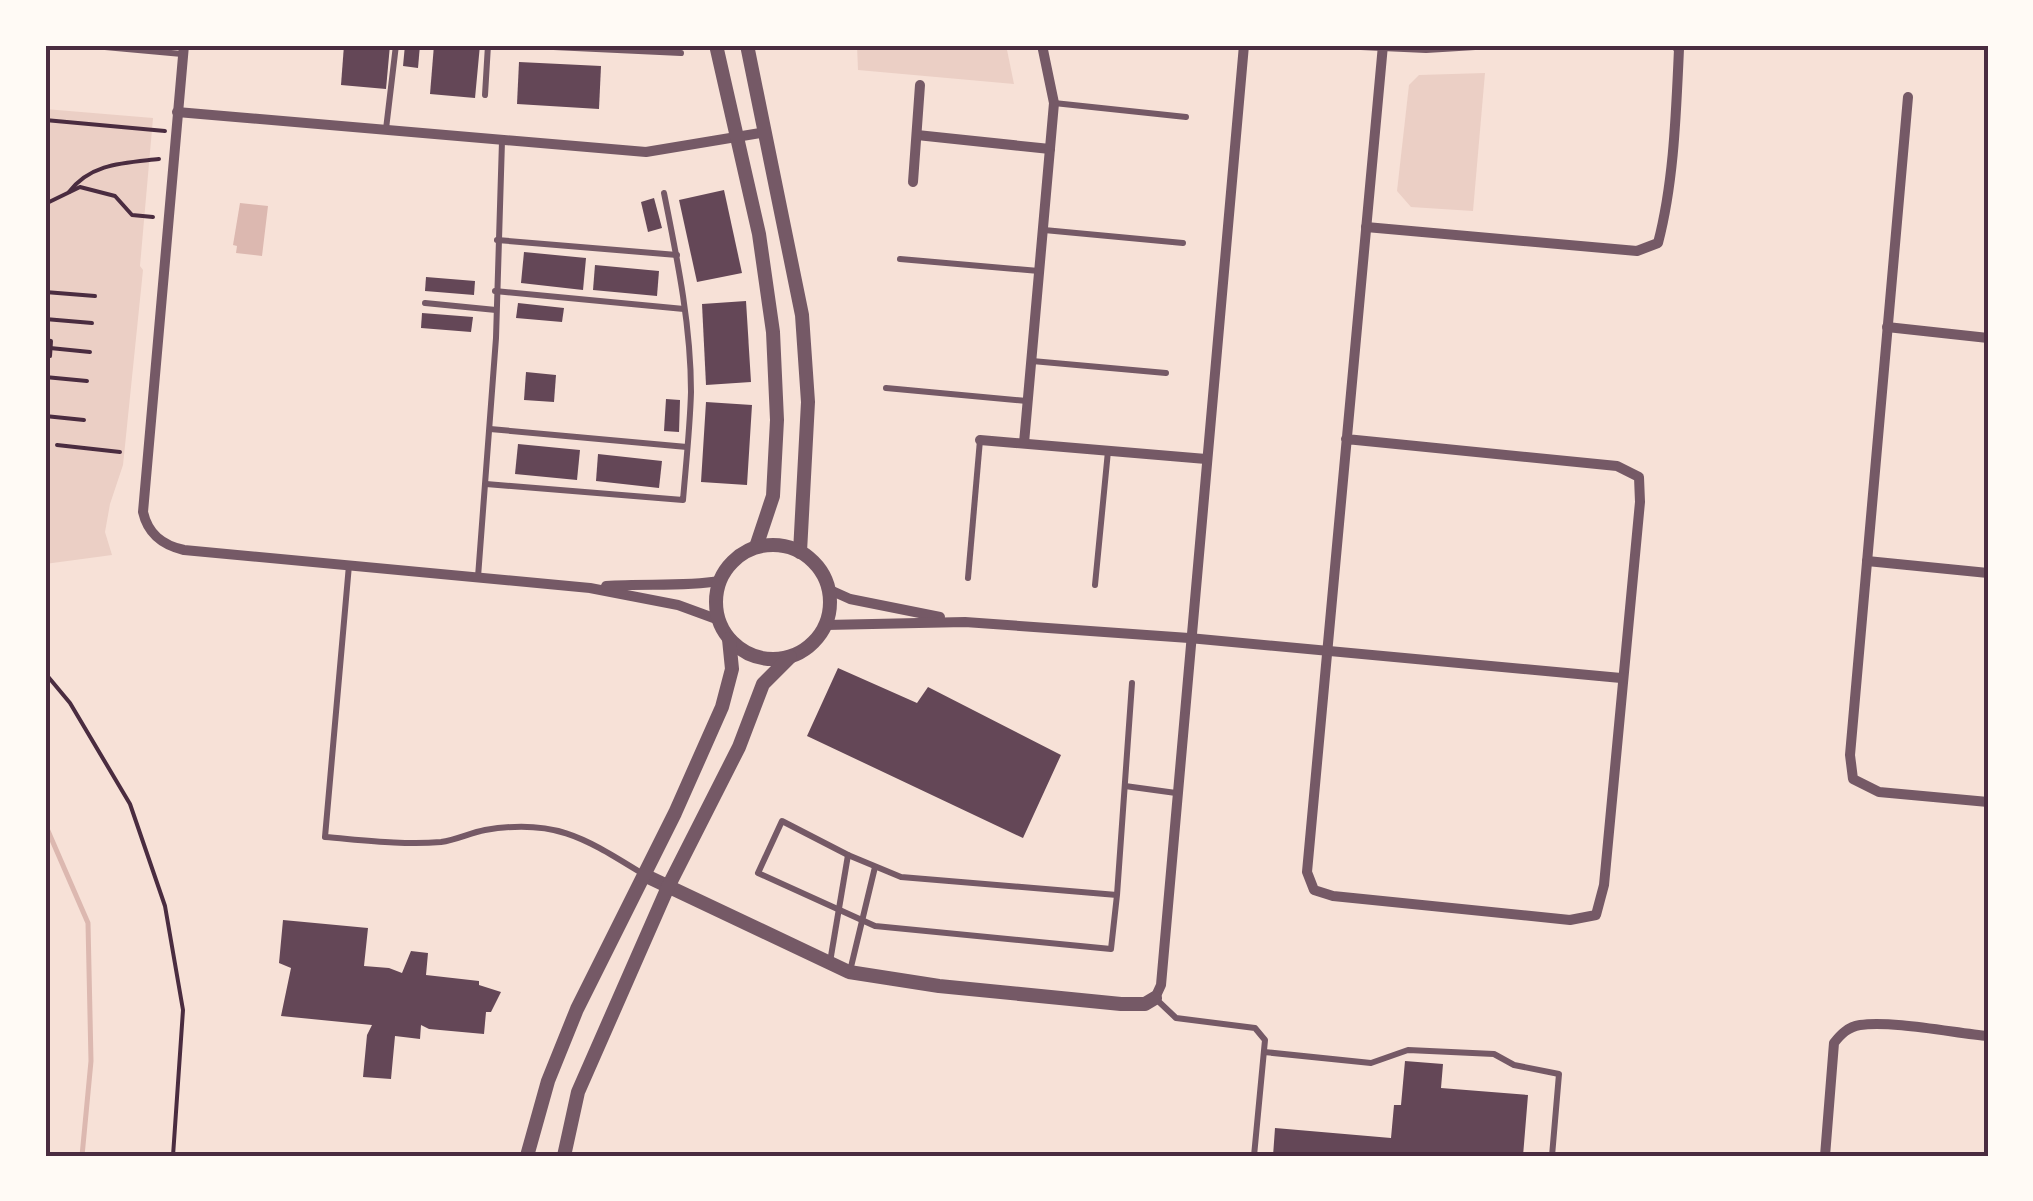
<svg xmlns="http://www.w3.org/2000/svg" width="2033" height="1201" viewBox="0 0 2033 1201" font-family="Rubik,sans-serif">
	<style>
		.green { fill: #ebcfc5 }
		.water { fill: #dcb8b0 }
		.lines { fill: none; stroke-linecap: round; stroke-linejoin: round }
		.stream { stroke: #dcb8b0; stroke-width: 5 }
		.building { fill: #644757 }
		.path { stroke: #4a2c40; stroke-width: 4 }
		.service { stroke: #755966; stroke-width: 6 }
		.minor { stroke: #755966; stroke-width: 10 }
		.tertiary { stroke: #755966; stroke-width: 14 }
		.neatline { fill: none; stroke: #4a2c40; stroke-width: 4 }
	</style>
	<rect width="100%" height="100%" fill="#f7e1d7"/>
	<g class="green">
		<path d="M 857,45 L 1006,45 L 1014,84 L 858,70 Z"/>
		<path d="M 1485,73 L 1473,211 L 1411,207 L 1397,191 L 1409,85 L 1419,75 Z"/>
		<path d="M 45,109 L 153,118 L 140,266 L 143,270 L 123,465 L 110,504 L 105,532 L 112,555 L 45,564 Z"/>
	</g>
	<path class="water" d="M 240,203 L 268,206 L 262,256 L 236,253 L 237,246 L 233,245 Z"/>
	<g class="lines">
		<path class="stream" d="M 45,824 L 88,923 L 91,1061 L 82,1156"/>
	</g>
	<g class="building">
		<path d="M 344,45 L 390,45 L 386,89 L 341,85 Z"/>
		<path d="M 405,45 L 420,45 L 418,68 L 403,66 Z"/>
		<path d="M 434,45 L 480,45 L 475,98 L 430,94 Z"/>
		<path d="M 519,62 L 601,66 L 599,109 L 517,104 Z"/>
		<path d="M 724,190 L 742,273 L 697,282 L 679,200 Z"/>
		<path d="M 654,198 L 662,228 L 648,232 L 641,202 Z"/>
		<path d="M 524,252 L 586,258 L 583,290 L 521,283 Z"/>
		<path d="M 595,265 L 659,271 L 657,296 L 593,290 Z"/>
		<path d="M 426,277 L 475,281 L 474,295 L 425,291 Z"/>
		<path d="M 746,301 L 751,382 L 706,385 L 702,304 Z"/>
		<path d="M 518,303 L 564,308 L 562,322 L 516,318 Z"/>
		<path d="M 422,313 L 473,317 L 471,332 L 421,328 Z"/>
		<path d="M 526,372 L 556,375 L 554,402 L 524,400 Z"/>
		<path d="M 666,399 L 680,400 L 679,432 L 664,431 Z"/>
		<path d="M 706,402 L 752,405 L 747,485 L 701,482 Z"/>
		<path d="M 518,444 L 580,450 L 577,480 L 515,474 Z"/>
		<path d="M 598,454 L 662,461 L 659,488 L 596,481 Z"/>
		<path d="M 838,668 L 917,703 L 928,687 L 1061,755 L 1023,838 L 807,736 Z"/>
		<path d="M 283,920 L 368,928 L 364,966 L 389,968 L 402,973 L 411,951 L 428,953 L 426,975 L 479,981 L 479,985 L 501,992 L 491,1012 L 486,1012 L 484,1034 L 429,1029 L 421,1025 L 420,1039 L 395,1036 L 391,1079 L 363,1077 L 367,1035 L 372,1025 L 281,1016 L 291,968 L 279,963 Z"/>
		<path d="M 1405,1061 L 1443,1064 L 1441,1088 L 1528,1095 L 1523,1156 L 1273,1156 L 1275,1128 L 1391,1138 L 1394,1105 L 1401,1105 Z"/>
	</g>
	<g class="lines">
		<g class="path">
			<path d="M 45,120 L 165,131"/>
			<path d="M 69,192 C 91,163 124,163 159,159"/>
			<path d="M 45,204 L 80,187 L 115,196 L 132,215 L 153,217"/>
			<path d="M 45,292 L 95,296"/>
			<path d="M 45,319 L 92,323"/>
			<path d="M 45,340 L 51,341 L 50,356 L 45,356"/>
			<path d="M 50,348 L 90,352"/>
			<path d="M 45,377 L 87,381"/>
			<path d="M 45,416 L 84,420"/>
			<path d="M 57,445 L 120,452"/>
			<path d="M 45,673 L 70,703 L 130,804 L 165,906 L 183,1010 L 173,1156"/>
		</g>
		<g class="service">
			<path d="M 83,45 L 182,54"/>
			<path d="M 511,45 L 681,53"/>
			<path d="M 485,95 L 488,45"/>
			<path d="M 1054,103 L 1186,117"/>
			<path d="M 386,129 L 396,45"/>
			<path d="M 1044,230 L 1183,243"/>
			<path d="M 497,240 L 677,255"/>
			<path d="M 900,259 L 1039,271"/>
			<path d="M 495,291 L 684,309"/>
			<path d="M 425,303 L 496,310"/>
			<path d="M 1032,361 L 1166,373"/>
			<path d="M 886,388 L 1027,401"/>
			<path d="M 490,429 L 687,447"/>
			<path d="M 486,484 L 683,500 C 686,464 690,427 691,392 C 691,325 677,258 664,193"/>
			<path d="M 349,565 L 325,837 C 363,840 402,845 441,842 C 456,840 470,833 485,830 C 556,818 586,839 643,874"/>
			<path d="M 478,577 L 496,338 L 502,141"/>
			<path d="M 968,578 L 980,440"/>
			<path d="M 1095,585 L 1108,451"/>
			<path d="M 1125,786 L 1176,793"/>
			<path d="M 1117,895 L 1111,949 L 875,926 L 758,873 L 782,821 L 848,855 L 901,877 L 1117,895 L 1132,683"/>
			<path d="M 830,962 L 848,855"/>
			<path d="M 850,971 L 875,867"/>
			<path d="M 1156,999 L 1176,1018 L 1255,1028 L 1265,1040 L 1254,1156"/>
			<path d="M 1264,1052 L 1371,1063 L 1408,1050 L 1494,1054 L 1514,1065 L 1559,1074 L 1552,1156"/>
		</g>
		<g class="minor">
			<path d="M 184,45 L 143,512 C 148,534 162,545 184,550 L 590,588 L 678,605 L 719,620"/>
			<path d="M 1361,45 L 1426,48 L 1475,45"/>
			<path d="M 1908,97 L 1850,755 L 1853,779 L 1879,792 L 1988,802"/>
			<path d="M 177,112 L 646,152 L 766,132"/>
			<path d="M 917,135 L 1050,149"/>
			<path d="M 913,182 L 920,85"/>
			<path d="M 1366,227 L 1637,251 L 1658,243 C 1674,182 1676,113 1679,49 L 1675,45"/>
			<path d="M 1887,327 L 1988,338"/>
			<path d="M 1346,439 L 1617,466 L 1639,477 L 1640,502 L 1604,885 L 1596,915 L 1570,920 L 1333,896 L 1314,890 L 1307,872 L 1383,45"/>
			<path d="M 980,440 L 1206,459"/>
			<path d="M 1024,443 L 1054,103 L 1042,45"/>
			<path d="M 1867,561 L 1988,573"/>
			<path d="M 606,586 C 644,583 682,587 720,581"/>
			<path d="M 830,590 L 850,599 L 940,617"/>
			<path d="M 826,625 L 965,622 L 1189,638 L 1621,678"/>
			<path d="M 1155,998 L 1161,985 L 1244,45"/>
			<path d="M 1825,1156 L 1834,1043 C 1841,1034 1848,1027 1860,1025 C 1890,1020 1955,1033 1988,1036"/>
		</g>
		<g class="tertiary">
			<path d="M 716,45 L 759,234 L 773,332 L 777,420 L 773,496 L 756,547"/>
			<path d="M 747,45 L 802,315 L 808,402 L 800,552"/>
			<circle cx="773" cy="602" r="57"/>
			<path d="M 644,875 L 849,972 L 939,986 L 1121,1004 L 1145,1004 L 1155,998"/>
			<path d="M 527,1156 L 548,1081 L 577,1009 L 675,813 L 722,707 L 732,669 L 729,639"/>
			<path d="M 564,1156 L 578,1092 L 668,887 L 739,747 L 763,684 L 790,657"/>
		</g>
	</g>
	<rect width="2033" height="1201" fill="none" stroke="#fffaf5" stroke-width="95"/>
	<rect x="48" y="48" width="1938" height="1106" class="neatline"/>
</svg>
